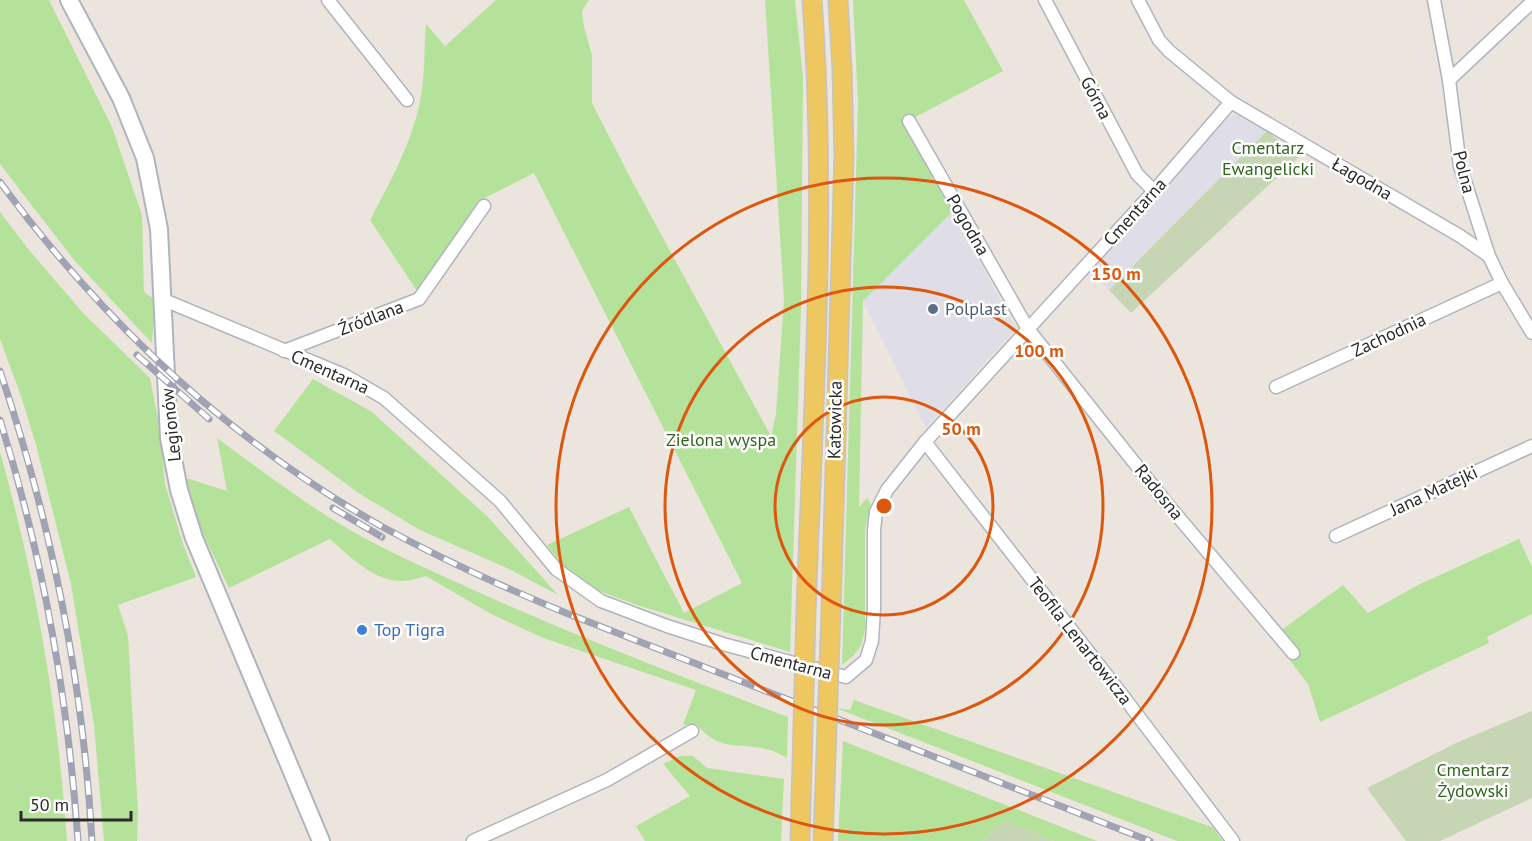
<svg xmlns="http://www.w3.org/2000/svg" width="1532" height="841" viewBox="0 0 1532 841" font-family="'PT Sans',sans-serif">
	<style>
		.industrial { fill: #dfdde5 }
		.green { fill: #b5e29a }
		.cemetery { fill: #c6d6b4 }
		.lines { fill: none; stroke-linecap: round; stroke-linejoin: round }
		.street-casing { stroke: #b0b4be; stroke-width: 15 }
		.secondary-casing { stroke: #b0b4be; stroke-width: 20 }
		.primary-casing { stroke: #c3c3c3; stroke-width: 21 }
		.street { stroke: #fff; stroke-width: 12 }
		.secondary { stroke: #fff; stroke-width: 16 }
		.primary { stroke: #eec760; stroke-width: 18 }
		.rail-casing { stroke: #a0a3b4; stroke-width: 7 }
		.rail { stroke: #fff; stroke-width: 4.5; stroke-dasharray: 14; stroke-linecap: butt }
		.primary-bridge-casing { stroke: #c3c3c3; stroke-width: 21; stroke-linecap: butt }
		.primary-bridge { stroke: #eec760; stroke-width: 18 }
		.ring { fill: none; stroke: #de570e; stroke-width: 3 }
		.service-dot { fill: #5c6f8a; stroke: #fff; stroke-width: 2 }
		.shop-dot { fill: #3f7fe0; stroke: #fff; stroke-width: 2 }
		.labels { text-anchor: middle; stroke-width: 5; stroke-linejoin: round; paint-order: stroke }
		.street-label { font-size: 18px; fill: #2a2a2a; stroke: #fff }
		.park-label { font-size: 18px; fill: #2e661b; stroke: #fff }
		.service-label { font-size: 18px; fill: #4e5e75; stroke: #fff; text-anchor: start }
		.shop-label { font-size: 18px; fill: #366cbe; stroke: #fff; text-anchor: start }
		.centre { fill: #de570e; stroke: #fff; stroke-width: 3 }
		.ring-label { font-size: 18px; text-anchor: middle; font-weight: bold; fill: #de570e; stroke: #fff; stroke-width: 5; stroke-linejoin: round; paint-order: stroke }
	</style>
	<rect width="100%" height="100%" fill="#ece5dd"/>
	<g class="industrial">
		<path d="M 1242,114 L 1267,131 L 1109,290 L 1089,269 L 1230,116 Z"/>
		<path d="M 952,212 L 1016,328 L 926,428 L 863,301 Z"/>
	</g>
	<g class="green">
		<path d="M 0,0 L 49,0 L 112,127 L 142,215 L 144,292 L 155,300 L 152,343 L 74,260 L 0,164 Z"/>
		<path d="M 496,0 L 589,0 L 582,11 L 584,27 L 592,55 L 592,103 L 632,181 L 771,436 L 776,414 L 784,299 L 765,0 L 795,0 L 803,78 L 801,310 L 790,652 L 637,605 L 591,588 L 565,568 L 547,545 L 629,507 L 684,613 L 742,583 L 534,173 L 483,199 L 417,291 L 370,220 C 390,183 411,144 420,102 C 425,77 424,49 426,24 L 445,46 Z"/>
		<path d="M 853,0 L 964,0 L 1003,71 L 904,123 L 952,212 L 863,301 L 859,507 L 867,498 L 871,504 L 865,529 L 865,629 L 861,646 L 853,656 L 842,665 L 858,104 Z"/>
		<path d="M 0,212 L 29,250 L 84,314 L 150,378 L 160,429 L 165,484 L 183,544 L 196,577 L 118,605 L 128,636 L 138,812 L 137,841 L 104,841 L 94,725 L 71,584 L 36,445 L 22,399 L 0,339 Z"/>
		<path d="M 313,379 L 372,412 L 488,517 L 558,595 L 507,568 L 420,530 L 360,494 L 274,431 Z"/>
		<path d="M 217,438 C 266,474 314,511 368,540 C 400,557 434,572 467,587 C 572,635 679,676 788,717 L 787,758 C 781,755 775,751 770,750 C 737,741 722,754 696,724 L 683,725 L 696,690 L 543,638 L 491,614 L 426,576 C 418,578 410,581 402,581 C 375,582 349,556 330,539 L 229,588 L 203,534 L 183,477 L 227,491 Z"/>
		<path d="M 0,452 C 36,579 58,710 67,841 L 0,841 Z"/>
		<path d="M 1519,539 L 1532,567 L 1532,614 L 1487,637 L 1489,643 L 1320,722 L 1308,684 L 1272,637 L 1343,585 L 1368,613 L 1418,585 Z"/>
		<path d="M 854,700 L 1212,827 L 1223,841 L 1177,841 L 836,708 L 850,710 Z"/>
		<path d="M 843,741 L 1097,841 L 1054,841 L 1005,821 L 982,841 L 838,841 Z"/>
		<path d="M 680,756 L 693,756 L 707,768 L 784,779 L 781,841 L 645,841 L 636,826 L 690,796 L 663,764 Z"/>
	</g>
	<g class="cemetery">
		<path d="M 1267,131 L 1299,157 L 1131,313 L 1109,290 Z"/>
		<path d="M 1532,711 L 1532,798 L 1440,841 L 1406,841 L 1367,788 L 1456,743 Z"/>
		<path d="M 1005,821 L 1054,841 L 982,841 Z"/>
	</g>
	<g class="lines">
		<defs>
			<g id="street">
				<path d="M 328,0 L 407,100"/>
				<path d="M 1045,0 L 1137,174 L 1154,191"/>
				<path d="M 1138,0 L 1159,40 L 1169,51 L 1231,102 L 1460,236 L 1489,256"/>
				<path d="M 1434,0 L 1449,80 L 1460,166 L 1489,256 L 1502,283 L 1532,333"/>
				<path d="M 1449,80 L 1532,2"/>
				<path d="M 909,121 L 1028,329 L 1164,500 L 1293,653"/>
				<path d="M 164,300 L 344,375 L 384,398 L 500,501 L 556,569 L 601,601 L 667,626 L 723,644 L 846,677 L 866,660 L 872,641 L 874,608 L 874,530 L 876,512 L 887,490 L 925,442 L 1154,191 L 1231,102"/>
				<path d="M 284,351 L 419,299 L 484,206"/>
				<path d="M 1276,387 L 1502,283"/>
				<path d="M 925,442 L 1123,696 L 1233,841"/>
				<path d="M 1336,536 L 1532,446"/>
				<path d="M 473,841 L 607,780 L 692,731"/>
			</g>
			<path id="secondary" d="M 69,0 L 121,98 L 145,158 L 159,229 L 169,438 L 179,490 L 194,538 L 321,841"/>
			<g id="primary">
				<path d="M 831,611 L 844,155 L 842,69 L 838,0"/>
				<path d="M 806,612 C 813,408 827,203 812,0"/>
			</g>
		</defs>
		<use href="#street" class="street-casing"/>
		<use href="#secondary" class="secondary-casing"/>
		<use href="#primary" class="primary-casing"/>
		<use href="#street" class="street"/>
		<use href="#secondary" class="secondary"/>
		<use href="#primary" class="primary"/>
		<defs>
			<g id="rail">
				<path d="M 0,182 C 103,322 229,440 381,526 C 441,559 503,587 566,613 L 1150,841"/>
				<path d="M 137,355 L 209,419"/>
				<path d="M 0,371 C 51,522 83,681 92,841"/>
				<path d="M 0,420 C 43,557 68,698 78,841"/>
				<path d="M 333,508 L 382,537"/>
			</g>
		</defs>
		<use href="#rail" class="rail-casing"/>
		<use href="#rail" class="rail"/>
		<defs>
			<g id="primary-bridge">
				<path d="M 800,841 L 806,612"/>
				<path d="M 823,841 L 831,611"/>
			</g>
		</defs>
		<use href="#primary-bridge" class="primary-bridge-casing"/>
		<use href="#primary-bridge" class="primary-bridge"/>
	</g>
	<g class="ring">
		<circle cx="884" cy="506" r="109"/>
		<circle cx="884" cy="506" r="219"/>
		<circle cx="884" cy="506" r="328"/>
	</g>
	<circle class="service-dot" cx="933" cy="309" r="6"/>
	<circle class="shop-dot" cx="362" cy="630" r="6"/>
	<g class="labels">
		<g class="street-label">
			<text transform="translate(1096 98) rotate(62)" y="6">Górna</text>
			<text transform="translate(1464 172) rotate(76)" y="6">Polna</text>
			<text transform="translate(1362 179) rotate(30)" y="6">Łagodna</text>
			<text transform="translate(1135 212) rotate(-48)" y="6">Cmentarna</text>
			<text transform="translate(968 225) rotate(60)" y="6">Pogodna</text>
			<text transform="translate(371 318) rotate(-21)" y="6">Źródlana</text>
			<text transform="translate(1389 335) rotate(-25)" y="6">Zachodnia</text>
			<text transform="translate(330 372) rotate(24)" y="6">Cmentarna</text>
			<text transform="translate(835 420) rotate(-89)" y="6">Katowicka</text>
			<text transform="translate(171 425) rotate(-96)" y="6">Legionów</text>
			<text transform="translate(1434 491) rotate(-25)" y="6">Jana Matejki</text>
			<text transform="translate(1159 492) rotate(51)" y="6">Radosna</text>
			<text transform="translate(1080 641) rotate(52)" y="6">Teofila Lenartowicza</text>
			<text transform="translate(791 663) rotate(15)" y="6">Cmentarna</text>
		</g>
		<g class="park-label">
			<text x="1268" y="154">Cmentarz<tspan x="1268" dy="21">Ewangelicki</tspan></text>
			<text x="721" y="446">Zielona wyspa</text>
			<text x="1473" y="776">Cmentarz<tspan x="1473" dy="21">Żydowski</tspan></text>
		</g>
		<g class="service-label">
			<text x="945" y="315">Polplast</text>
		</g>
		<g class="shop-label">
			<text x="374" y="636">Top Tigra</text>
		</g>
	</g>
	<circle cx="884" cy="506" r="9" class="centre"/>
	<g class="ring-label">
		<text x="1116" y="280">150 m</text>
		<text x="1039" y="357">100 m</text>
		<text x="961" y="435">50 m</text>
	</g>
	<path d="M21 811v9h110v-9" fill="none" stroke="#2a2a2a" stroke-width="3"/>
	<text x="30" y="811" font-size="18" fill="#2a2a2a" stroke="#ffffff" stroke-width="4.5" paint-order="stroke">50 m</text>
</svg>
